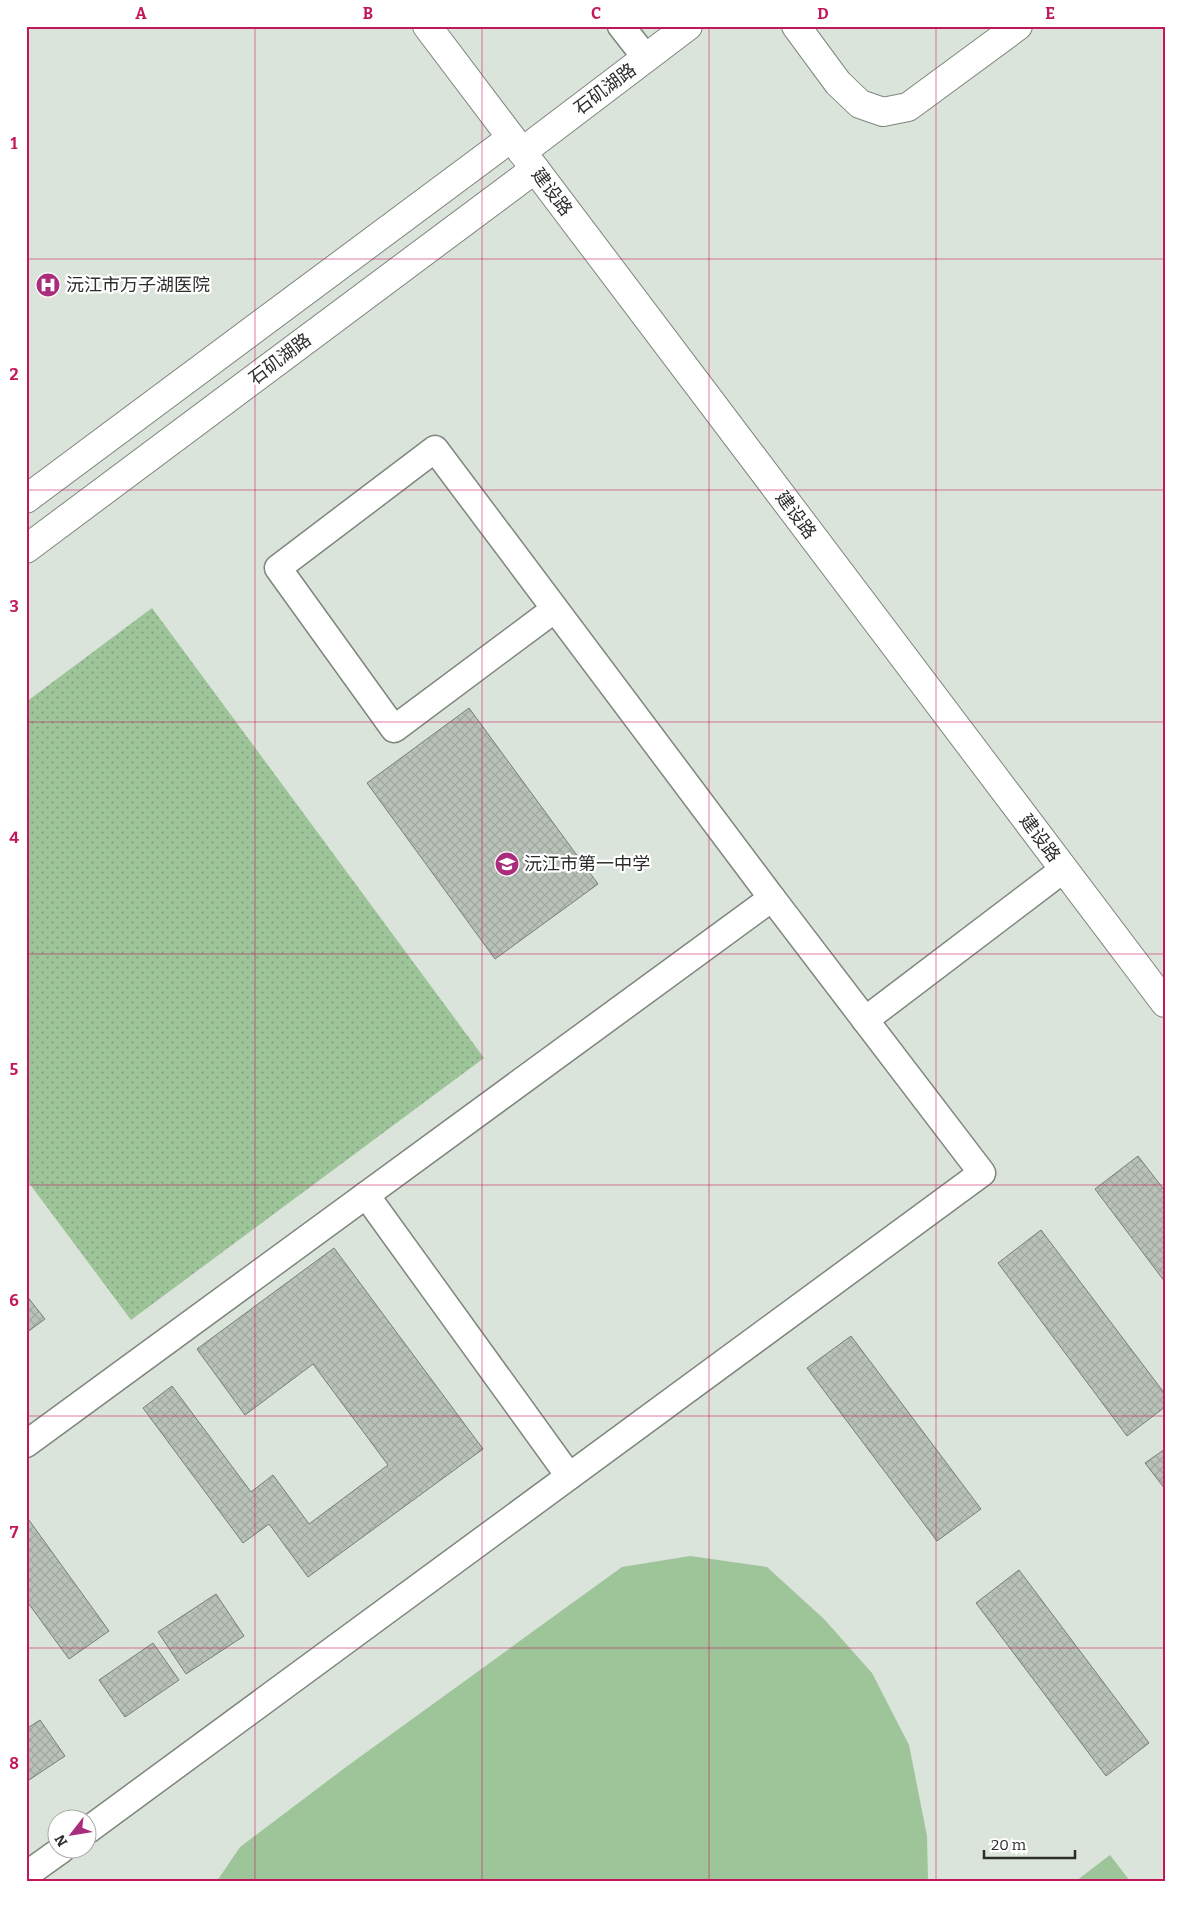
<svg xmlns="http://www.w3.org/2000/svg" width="1191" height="1907" viewBox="0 0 1191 1907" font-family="Bitter,'Noto Sans SC',serif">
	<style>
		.grass { fill: url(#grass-dots) }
		.pitch { fill: #9ec49a }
		.building { fill: url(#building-cross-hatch); stroke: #777f76 }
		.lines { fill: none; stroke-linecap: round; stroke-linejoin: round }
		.minor-casing { stroke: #7e867d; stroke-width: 29 }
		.tertiary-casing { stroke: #7e867d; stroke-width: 30 }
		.minor { stroke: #fff; stroke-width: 26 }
		.tertiary { stroke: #fff; stroke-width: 28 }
		.grid { fill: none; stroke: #c2185b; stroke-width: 1; stroke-opacity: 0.55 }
		.labels { text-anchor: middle; stroke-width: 4.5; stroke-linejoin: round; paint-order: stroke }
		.street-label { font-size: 18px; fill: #2a2d29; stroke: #fff }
		.poi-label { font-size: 18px; fill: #2a2d29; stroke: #fff; text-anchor: start }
		.neatline { fill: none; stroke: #c2185b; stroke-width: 2 }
		.grid-label { font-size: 16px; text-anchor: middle; font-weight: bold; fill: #c2185b }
	</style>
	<defs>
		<pattern id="grass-dots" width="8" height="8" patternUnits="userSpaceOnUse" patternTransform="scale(1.25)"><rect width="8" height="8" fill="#9ec49a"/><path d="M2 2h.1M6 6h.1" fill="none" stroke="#81a07e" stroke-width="1.8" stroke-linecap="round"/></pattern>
		<pattern id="building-cross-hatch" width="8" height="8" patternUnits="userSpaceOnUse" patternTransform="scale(1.25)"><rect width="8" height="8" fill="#b9c2b8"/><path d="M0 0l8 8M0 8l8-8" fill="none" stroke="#9fa79e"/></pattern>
	</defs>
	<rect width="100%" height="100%" fill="#dbe4da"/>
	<path class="grass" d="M 152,608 L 484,1058 L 131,1320 L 26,1179 L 26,702 Z"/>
	<g class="pitch">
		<path d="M 690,1556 L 767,1567 L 824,1619 L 872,1673 L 909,1745 L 927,1836 L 928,1881 L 217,1881 L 240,1847 L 346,1767 L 622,1567 Z"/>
		<path d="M 1110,1855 L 1130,1881 L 1076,1881 Z"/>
	</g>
	<g class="building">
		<path d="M 469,708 L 598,884 L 495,959 L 367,783 Z"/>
		<path d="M 1138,1156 L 1165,1191 L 1165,1282 L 1095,1189 Z"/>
		<path d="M 1041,1230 L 1165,1394 L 1165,1407 L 1127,1436 L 998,1263 Z"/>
		<path d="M 334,1248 L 483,1449 L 308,1577 L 269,1524 L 243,1543 L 143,1408 L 172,1386 L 251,1492 L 273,1475 L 309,1524 L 388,1465 L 313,1364 L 245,1415 L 197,1349 Z"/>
		<path d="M 26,1295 L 45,1319 L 26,1333 Z"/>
		<path d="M 851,1336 L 981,1509 L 937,1541 L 807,1368 Z"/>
		<path d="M 1165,1449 L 1165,1489 L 1145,1463 Z"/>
		<path d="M 26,1516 L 109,1631 L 69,1659 L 26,1600 Z"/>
		<path d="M 1019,1570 L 1149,1743 L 1106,1776 L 976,1603 Z"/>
		<path d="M 216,1594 L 244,1636 L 186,1674 L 158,1632 Z"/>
		<path d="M 153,1643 L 179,1680 L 125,1717 L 99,1680 Z"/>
		<path d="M 40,1720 L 65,1756 L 26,1782 L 26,1729 Z"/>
	</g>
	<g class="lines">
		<defs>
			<g id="minor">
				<path d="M 621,26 L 646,58"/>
				<path d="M 865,1020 L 1064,869"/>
				<path d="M 366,1195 L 569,1476"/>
				<path d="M 26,1444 L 772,898 L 435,449 L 278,568 L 394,729 L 555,609"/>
				<path d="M 88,1830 L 982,1173 L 772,898"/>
				<path d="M 26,1875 L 61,1850"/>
			</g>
			<g id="tertiary">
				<path d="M 427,26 L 1165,1003"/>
				<path d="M 796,26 L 838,83 L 860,104 L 883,112 L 908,107 L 1018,26"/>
				<path d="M 522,152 L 688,26"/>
				<path d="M 26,499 L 511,138"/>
				<path d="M 26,549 L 535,169"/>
			</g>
		</defs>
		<use href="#minor" class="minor-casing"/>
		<use href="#tertiary" class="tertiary-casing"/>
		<use href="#minor" class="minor"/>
		<use href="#tertiary" class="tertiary"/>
	</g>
	<path class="grid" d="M 255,26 L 255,1881M 482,26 L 482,1881M 709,26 L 709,1881M 936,26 L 936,1881M 26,259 L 1165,259M 26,490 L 1165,490M 26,722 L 1165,722M 26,954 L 1165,954M 26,1185 L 1165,1185M 26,1416 L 1165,1416M 26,1648 L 1165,1648"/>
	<defs>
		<symbol id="hospital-disc" viewBox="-11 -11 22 22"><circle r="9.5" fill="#aa2c7d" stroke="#fff"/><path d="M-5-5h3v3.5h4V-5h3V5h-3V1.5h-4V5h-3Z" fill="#fff"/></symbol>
		<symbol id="school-disc" viewBox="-11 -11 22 22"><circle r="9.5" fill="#aa2c7d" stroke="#fff"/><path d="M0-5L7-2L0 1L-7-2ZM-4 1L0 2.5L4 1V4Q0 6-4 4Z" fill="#fff"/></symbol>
	</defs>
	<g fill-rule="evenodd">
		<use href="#hospital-disc" x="34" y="271" width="28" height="28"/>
		<use href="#school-disc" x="493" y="850" width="28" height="28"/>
	</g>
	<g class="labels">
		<g class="street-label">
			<text transform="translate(605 89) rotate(-37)" y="6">石矶湖路</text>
			<text transform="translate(552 192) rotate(53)" y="6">建设路</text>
			<text transform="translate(280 359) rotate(-37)" y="6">石矶湖路</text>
			<text transform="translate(796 515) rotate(53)" y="6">建设路</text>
			<text transform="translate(1040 838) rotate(53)" y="6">建设路</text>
		</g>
		<g class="poi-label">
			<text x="66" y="291">沅江市万子湖医院</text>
			<text x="524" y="870">沅江市第一中学</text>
		</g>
	</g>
	<rect width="1191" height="1907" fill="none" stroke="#ffffff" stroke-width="55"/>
	<g transform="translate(72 1834) rotate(239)"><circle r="24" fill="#ffffff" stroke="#aaaba9"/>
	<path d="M0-4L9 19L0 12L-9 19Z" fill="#aa2c7d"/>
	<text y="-8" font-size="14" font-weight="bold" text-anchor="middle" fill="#2a2d29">N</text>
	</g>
	<path d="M984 1850v8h91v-8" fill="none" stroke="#2a2d29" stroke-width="2.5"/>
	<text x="991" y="1850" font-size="15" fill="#2a2d29" stroke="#ffffff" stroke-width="4" paint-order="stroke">20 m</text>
	<rect x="28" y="28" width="1136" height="1852" class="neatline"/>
	<g class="grid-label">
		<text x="141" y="19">A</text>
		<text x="368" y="19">B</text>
		<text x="596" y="19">C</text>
		<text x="823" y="19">D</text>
		<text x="1050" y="19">E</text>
		<text x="14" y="149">1</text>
		<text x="14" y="380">2</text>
		<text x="14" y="612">3</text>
		<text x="14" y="843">4</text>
		<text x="14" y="1075">5</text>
		<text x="14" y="1306">6</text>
		<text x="14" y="1538">7</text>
		<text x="14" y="1769">8</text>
	</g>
</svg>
